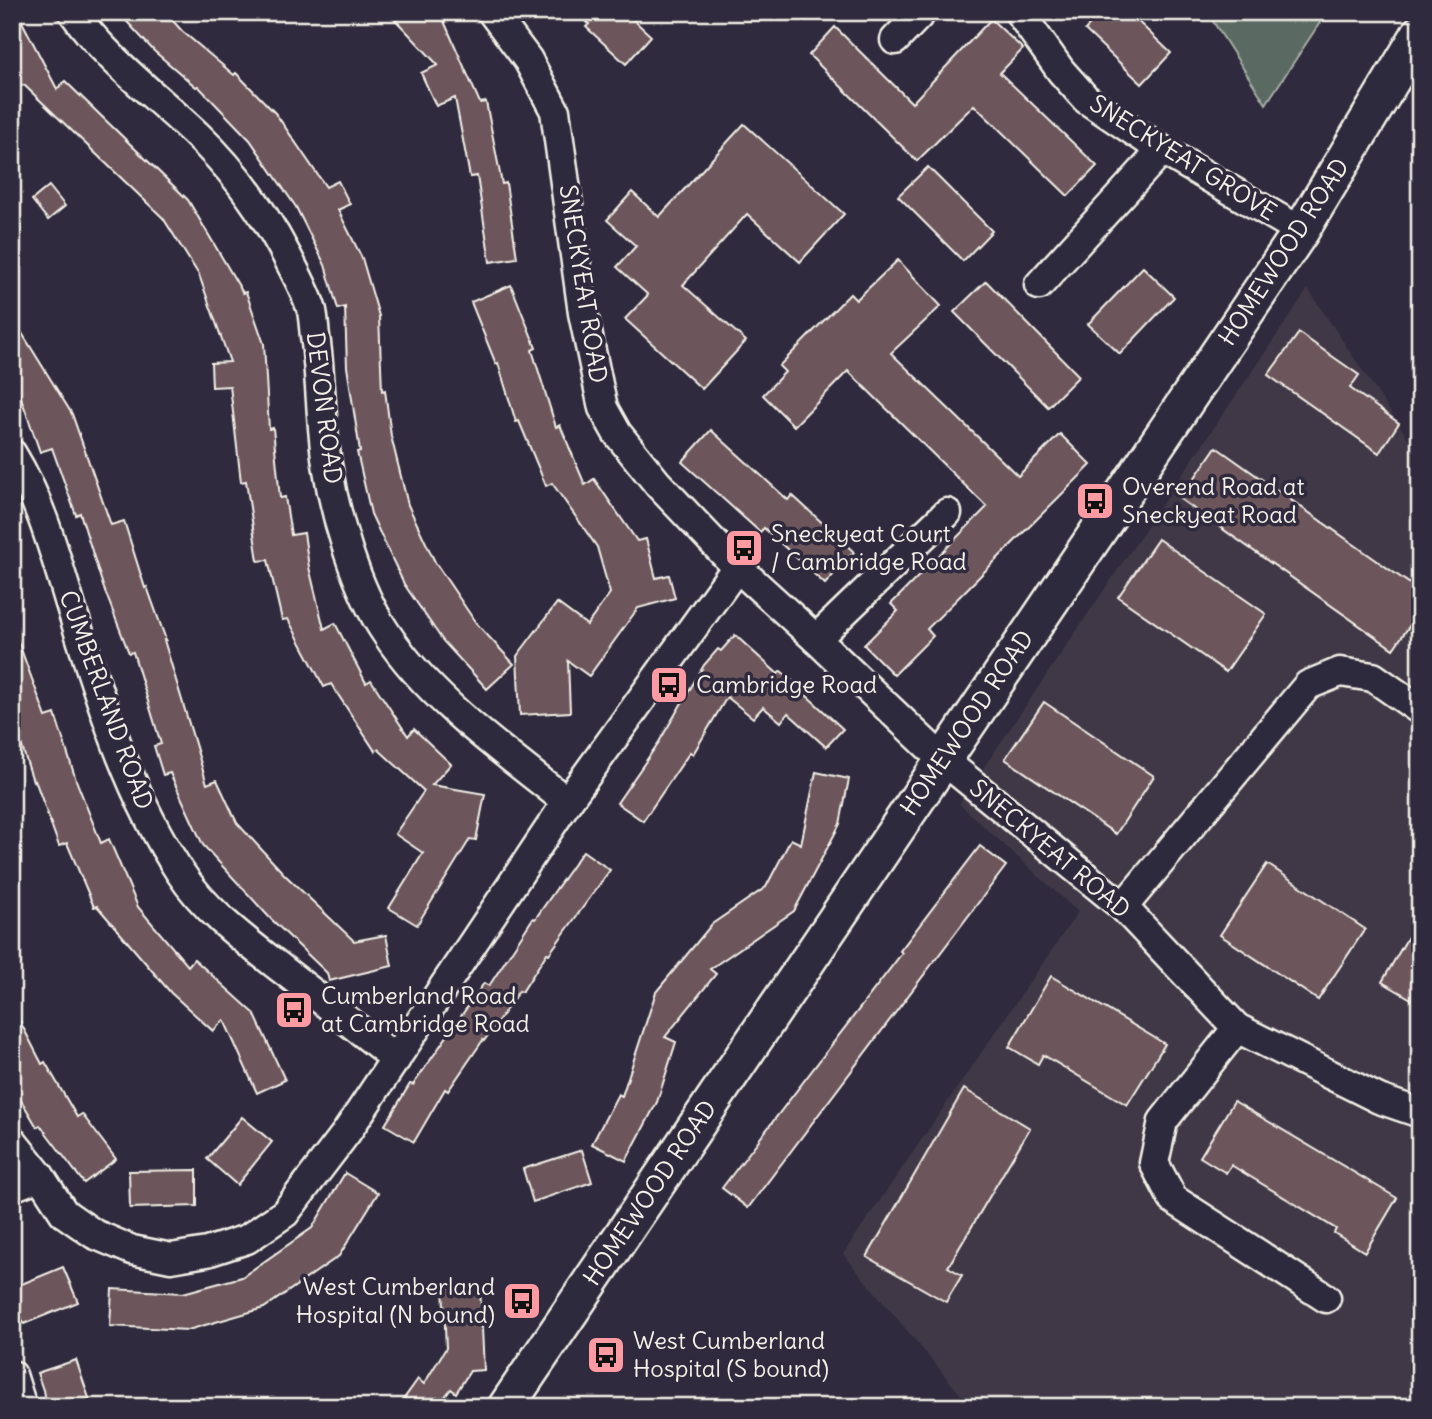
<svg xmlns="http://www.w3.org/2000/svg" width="1432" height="1419" viewBox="0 0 1432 1419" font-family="Delius,sans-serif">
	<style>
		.built { fill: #413746 }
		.green { fill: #5a6b62; stroke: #a7aea5; stroke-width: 2 }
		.building { fill: #6c565b; stroke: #f4f1e8; stroke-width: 2 }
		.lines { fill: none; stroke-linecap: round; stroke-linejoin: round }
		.minor-casing { stroke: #f4f1e8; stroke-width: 33 }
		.tertiary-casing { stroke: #f4f1e8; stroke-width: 40 }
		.minor { stroke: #2f2a3d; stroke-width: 28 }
		.tertiary { stroke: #2f2a3d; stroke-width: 35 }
		.labels { text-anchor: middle; stroke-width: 7; stroke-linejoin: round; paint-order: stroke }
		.street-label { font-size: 24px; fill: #f4f1e8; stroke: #2f2a3d }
		.poi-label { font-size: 24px; fill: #f4f1e8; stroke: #2f2a3d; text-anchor: start }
	</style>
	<rect width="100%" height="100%" fill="#2f2a3d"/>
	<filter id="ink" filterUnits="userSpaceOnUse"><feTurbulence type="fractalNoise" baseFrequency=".0143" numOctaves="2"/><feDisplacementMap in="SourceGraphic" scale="14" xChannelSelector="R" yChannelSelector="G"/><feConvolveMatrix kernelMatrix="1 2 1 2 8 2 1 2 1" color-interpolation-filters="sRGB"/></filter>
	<g filter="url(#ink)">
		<path class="built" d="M 1308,289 L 1420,456 L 1420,1407 L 971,1407 L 843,1254 L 1078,912 L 959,804 Z"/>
		<path class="green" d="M 1207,12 L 1327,12 L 1266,104 Z"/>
		<g class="building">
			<path d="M 12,12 L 17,12 L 57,89 L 65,81 L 188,200 L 243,293 L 246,292 L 264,344 L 269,429 L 273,428 L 280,498 L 285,497 L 291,535 L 304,533 L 309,567 L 324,629 L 335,623 L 366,683 L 371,680 L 408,736 L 414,729 L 451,764 L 432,785 L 485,794 L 476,840 L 470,839 L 417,925 L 389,908 L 423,853 L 395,834 L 424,791 L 378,749 L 375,751 L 331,684 L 324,687 L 288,619 L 282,620 L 268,560 L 258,561 L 246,481 L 241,482 L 230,386 L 212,387 L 211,363 L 230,362 L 199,275 L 163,218 L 24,85 L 21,86 L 12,70 Z"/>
			<path d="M 118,12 L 165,12 L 182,31 L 234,75 L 236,73 L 276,114 L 326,187 L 338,181 L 350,204 L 338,210 L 362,258 L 379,316 L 382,391 L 385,390 L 391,436 L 408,505 L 435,562 L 476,623 L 514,664 L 487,689 L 443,641 L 404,584 L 371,514 L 357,452 L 360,451 L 347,367 L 345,307 L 338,309 L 325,265 L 296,207 L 250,140 L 198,86 L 196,87 L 154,51 Z"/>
			<path d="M 388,12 L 440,12 L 480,103 L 486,102 L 502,184 L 506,183 L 517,258 L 490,262 L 477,176 L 470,177 L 455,98 L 436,106 L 421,73 L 438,65 Z"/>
			<path d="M 576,12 L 625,12 L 651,36 L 626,64 L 586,27 L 589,24 Z"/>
			<path d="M 1102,12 L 1128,12 L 1171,53 L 1142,84 L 1085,30 Z"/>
			<path d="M 991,19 L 1023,49 L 1000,73 L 1097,166 L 1068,196 L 974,105 L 917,161 L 809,55 L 835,27 L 912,103 Z"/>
			<path d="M 744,124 L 844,214 L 800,262 L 747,214 L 683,285 L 746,341 L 702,389 L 625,319 L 648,295 L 617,267 L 636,246 L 607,220 L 632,192 L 659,217 Z"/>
			<path d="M 928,167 L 992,231 L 963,261 L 898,196 Z"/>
			<path d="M 49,186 L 65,206 L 48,220 L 32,200 Z"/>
			<path d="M 898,260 L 941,306 L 891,353 L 1018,476 L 1060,434 L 1091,465 L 927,629 L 933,636 L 894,675 L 864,645 L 898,611 L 891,604 L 987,507 L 848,371 L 794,426 L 763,395 L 785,372 L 779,366 L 850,294 L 856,300 Z"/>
			<path d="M 1143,267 L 1174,297 L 1120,354 L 1088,324 Z"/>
			<path d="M 986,281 L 1079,376 L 1048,407 L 954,312 Z"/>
			<path d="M 511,285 L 536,348 L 532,350 L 556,427 L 560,425 L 585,485 L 594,479 L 637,541 L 646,539 L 656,578 L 669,575 L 675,598 L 638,608 L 589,676 L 568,661 L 570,712 L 520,715 L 517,656 L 557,603 L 587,625 L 610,593 L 597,547 L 552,483 L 546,486 L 519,421 L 516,422 L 498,363 L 496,364 L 471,302 Z"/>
			<path d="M 12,317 L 72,414 L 111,525 L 124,521 L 145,588 L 147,587 L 166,640 L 164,640 L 207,784 L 217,780 L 237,823 L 284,874 L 354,941 L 386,935 L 392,966 L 329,981 L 327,973 L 269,917 L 203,845 L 170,773 L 163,775 L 154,746 L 161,744 L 133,652 L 129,653 L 103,586 L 80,513 L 76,515 L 52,448 L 40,452 L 20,395 L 12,399 Z"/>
			<path d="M 1299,333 L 1359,375 L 1350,388 L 1399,423 L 1379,453 L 1268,375 Z"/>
			<path d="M 711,430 L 788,500 L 792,495 L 854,552 L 825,584 L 764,528 L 760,532 L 682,462 Z"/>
			<path d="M 1216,447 L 1420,591 L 1420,611 L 1393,649 L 1180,499 Z"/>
			<path d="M 1158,539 L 1266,614 L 1226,672 L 1118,597 Z"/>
			<path d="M 12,633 L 15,633 L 46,717 L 55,714 L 76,780 L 101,843 L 109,839 L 138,907 L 188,966 L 194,959 L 254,1013 L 285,1080 L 257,1093 L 224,1020 L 213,1031 L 171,993 L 97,906 L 94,907 L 67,843 L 59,846 L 35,780 L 33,781 L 12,716 Z"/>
			<path d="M 735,635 L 778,674 L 781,671 L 806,692 L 805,694 L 843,729 L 826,747 L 788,713 L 781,722 L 763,707 L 753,718 L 727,697 L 693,754 L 690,752 L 643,821 L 617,803 L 659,742 L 704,665 L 718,649 L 721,651 Z"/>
			<path d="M 1044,702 L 1154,776 L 1116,834 L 1005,759 Z"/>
			<path d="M 816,772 L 849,779 L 840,824 L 794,911 L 710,969 L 716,974 L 665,1037 L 676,1042 L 657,1102 L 626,1161 L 592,1144 L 618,1094 L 622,1096 L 656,992 L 712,924 L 766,887 L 791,839 L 801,844 Z"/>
			<path d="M 980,846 L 1006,866 L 748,1208 L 722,1188 L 902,953 L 900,951 Z"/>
			<path d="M 583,851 L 610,870 L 549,954 L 547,953 L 522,992 L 519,991 L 484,1041 L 483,1040 L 448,1091 L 445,1089 L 414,1142 L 385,1125 L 410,1084 L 413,1085 L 484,983 L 489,986 L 533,918 L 535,919 Z"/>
			<path d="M 1267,864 L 1365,929 L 1318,1000 L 1220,935 Z"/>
			<path d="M 1420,916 L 1420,1004 L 1382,982 Z"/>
			<path d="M 1051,976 L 1165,1044 L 1127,1105 L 1043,1055 L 1038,1064 L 1009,1047 Z"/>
			<path d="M 12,1006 L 42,1064 L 45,1062 L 77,1117 L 82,1114 L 116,1159 L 84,1183 L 40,1125 L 37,1127 L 12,1085 Z"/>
			<path d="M 964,1089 L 1030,1128 L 948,1267 L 962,1275 L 946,1302 L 867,1257 Z"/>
			<path d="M 1234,1101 L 1397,1198 L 1365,1252 L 1334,1233 L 1336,1229 L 1231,1165 L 1226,1173 L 1200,1157 Z"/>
			<path d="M 242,1117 L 272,1142 L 237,1185 L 207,1159 Z"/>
			<path d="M 582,1150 L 592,1182 L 533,1202 L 523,1169 Z"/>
			<path d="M 197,1170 L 197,1206 L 130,1208 L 129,1171 Z"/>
			<path d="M 345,1173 L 378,1193 L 339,1256 L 264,1308 L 188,1330 L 110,1326 L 112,1289 L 183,1293 L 242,1277 L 312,1228 Z"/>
			<path d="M 63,1267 L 78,1302 L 24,1324 L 12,1296 L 12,1288 Z"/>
			<path d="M 480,1286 L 484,1370 L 470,1371 L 456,1393 L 451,1389 L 444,1398 L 456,1407 L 398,1407 L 418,1379 L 424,1384 L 446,1348 L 443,1287 Z"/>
			<path d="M 76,1360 L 92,1407 L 49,1407 L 37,1373 Z"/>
		</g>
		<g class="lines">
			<defs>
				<g id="minor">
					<path d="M 73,12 C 107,60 155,95 197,135 C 234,170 264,212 288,258 C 296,274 307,293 312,311 C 314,321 314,332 316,343 C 321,383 321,424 327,464 C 335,516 356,589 386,633 C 432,702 504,751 567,802"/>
					<path d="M 492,12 L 528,60 L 555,111 L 583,313 L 603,408 L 617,433 L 658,484 L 737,567 L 816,639 L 942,759 L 1123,907 L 1237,1028 L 1379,1099 L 1420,1113"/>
					<path d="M 1019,12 L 1061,71 L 1086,99 L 1162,150 L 1301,231"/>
					<path d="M 895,40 L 922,12"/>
					<path d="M 1039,285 L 1162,150"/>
					<path d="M 12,454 C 41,501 55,555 71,607 C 100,698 127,791 180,872 C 206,912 246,941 283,970 C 321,999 358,1029 396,1059"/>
					<path d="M 816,639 L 947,513"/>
					<path d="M 1123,907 L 1308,685 L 1340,672 L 1373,677 L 1420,710"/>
					<path d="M 1237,1028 L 1163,1121 L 1154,1163 L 1173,1199 L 1326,1298"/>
					<path d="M 12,1141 L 40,1176 L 64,1213 L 94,1234 L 132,1250 L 171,1258 L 207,1252 L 247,1239 L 285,1213 L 346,1133 L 567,802 L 737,567"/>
					<path d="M 12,1187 L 40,1176"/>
					<path d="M 12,1375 L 22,1407"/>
				</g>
				<path id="tertiary" d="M 506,1407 L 1301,231 L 1420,33"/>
			</defs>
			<use href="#minor" class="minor-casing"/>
			<use href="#tertiary" class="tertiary-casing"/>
			<use href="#minor" class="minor"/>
			<use href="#tertiary" class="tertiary"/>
		</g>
	</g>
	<defs>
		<symbol id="bus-square" viewBox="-11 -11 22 22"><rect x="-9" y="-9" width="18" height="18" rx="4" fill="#ff9aa2" stroke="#2f2a3d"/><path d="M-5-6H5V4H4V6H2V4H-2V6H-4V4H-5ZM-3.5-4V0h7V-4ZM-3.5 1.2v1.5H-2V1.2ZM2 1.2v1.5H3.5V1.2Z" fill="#111"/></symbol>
	</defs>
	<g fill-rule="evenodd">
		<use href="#bus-square" x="1073" y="479" width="44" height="44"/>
		<use href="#bus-square" x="722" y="526" width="44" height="44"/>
		<use href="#bus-square" x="647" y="663" width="44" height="44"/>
		<use href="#bus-square" x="272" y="988" width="44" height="44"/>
		<use href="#bus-square" x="500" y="1279" width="44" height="44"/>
		<use href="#bus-square" x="584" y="1333" width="44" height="44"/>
	</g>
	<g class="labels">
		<g class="street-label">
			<text transform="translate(1183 158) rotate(32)" y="8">SNECKYEAT GROVE</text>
			<text transform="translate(1284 252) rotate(-57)" y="8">HOMEWOOD ROAD</text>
			<text transform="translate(583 284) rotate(81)" y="8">SNECKYEAT ROAD</text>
			<text transform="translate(324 408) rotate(83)" y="8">DEVON ROAD</text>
			<text transform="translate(106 700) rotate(70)" y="8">CUMBERLAND ROAD</text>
			<text transform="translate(967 723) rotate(-56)" y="8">HOMEWOOD ROAD</text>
			<text transform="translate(1050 849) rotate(40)" y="8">SNECKYEAT ROAD</text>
			<text transform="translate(650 1193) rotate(-56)" y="8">HOMEWOOD ROAD</text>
		</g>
		<g class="poi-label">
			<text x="1122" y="495">Overend Road at<tspan x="1122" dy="28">Sneckyeat Road</tspan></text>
			<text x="771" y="542">Sneckyeat Court<tspan x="771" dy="28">/ Cambridge Road</tspan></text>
			<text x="696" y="693">Cambridge Road</text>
			<text x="321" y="1004">Cumberland Road<tspan x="321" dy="28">at Cambridge Road</tspan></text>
			<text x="495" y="1295" text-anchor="end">West Cumberland<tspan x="495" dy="28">Hospital (N bound)</tspan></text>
			<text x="633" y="1349">West Cumberland<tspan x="633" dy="28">Hospital (S bound)</tspan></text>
		</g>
	</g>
	<rect width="1432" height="1419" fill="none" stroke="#2f2a3d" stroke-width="42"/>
	<rect x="21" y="21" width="1390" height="1377" fill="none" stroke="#f4f1e8" stroke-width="2.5" filter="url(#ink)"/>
</svg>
